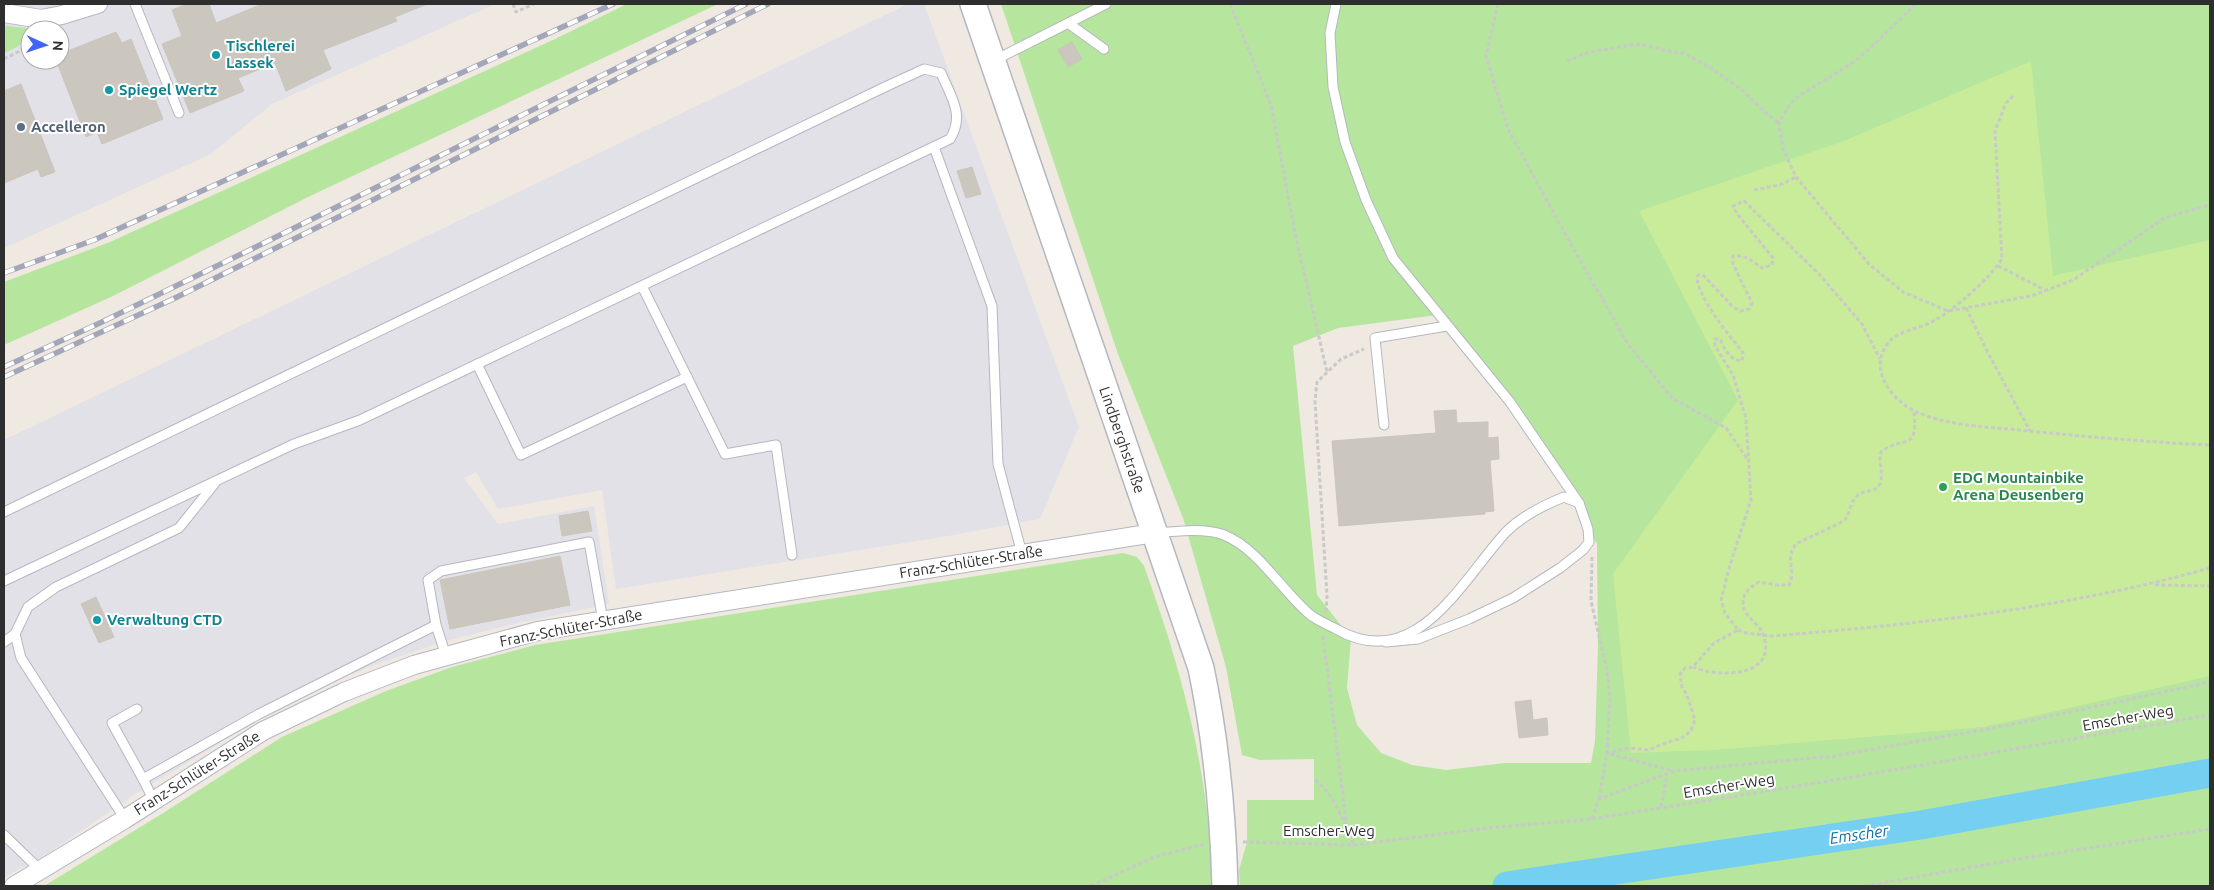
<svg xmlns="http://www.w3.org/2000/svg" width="2214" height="890" viewBox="0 0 2214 890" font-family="Ubuntu,sans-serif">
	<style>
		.industrial { fill: #e3e1e8; fill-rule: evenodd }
		.green { fill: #b6e59e; fill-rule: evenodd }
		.pitch { fill: #c9ec9a }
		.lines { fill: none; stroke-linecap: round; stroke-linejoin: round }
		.river { stroke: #75cff0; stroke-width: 29 }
		.building { fill: #cbc7bf; stroke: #cbc5ba }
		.service-casing { stroke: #b4b7c1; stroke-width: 11 }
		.minor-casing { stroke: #b4b7c1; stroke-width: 20 }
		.secondary-casing { stroke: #b4b7c1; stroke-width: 28 }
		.path { stroke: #c9c9c9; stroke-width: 3; stroke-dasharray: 4 2.5; stroke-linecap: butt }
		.service { stroke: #fff; stroke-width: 9 }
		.minor { stroke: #fff; stroke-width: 18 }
		.secondary { stroke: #fff; stroke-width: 25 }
		.rail-casing { stroke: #a3a6b8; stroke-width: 5.5 }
		.rail { stroke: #fff; stroke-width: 4; stroke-dasharray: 11; stroke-linecap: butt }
		.culture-dot { fill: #0f9aa8; stroke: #fff; stroke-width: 2 }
		.service-dot { fill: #5c6f8a; stroke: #fff; stroke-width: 2 }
		.leisure-dot { fill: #2e9e5b; stroke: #fff; stroke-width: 2 }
		.labels { text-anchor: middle; stroke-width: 4; stroke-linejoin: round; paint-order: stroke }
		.culture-label { font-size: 15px; font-weight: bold; fill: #0d838f; stroke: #fff; text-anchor: start }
		.service-label { font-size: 15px; font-weight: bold; fill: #4e5e75; stroke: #fff; text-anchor: start }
		.street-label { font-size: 15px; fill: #2e2e2e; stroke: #fff }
		.leisure-label { font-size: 15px; font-weight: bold; fill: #27864d; stroke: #fff; text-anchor: start }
		.water-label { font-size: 16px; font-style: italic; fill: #0d6fa3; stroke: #fff }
	</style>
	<rect width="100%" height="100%" fill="#efe9e1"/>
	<g class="industrial">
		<path d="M 4,4 L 495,4 L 272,104 L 211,154 L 4,248 ZM 30,30 L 60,30 L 60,60 L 30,60 Z"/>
		<path d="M 908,4 L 924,4 L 1079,427 L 1040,519 L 948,536 L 616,589 L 602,490 L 498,509 L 476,472 L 464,478 L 498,524 L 594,506 L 609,604 L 518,623 L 442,642 L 366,668 L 322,687 L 262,717 L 134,795 L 41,858 L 4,877 L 4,440 Z"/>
	</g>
	<g class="green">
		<path d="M 627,4 L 718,4 L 308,197 L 113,296 L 4,345 L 4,282 L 110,242 L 555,39 Z"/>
		<path d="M 1001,4 L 2210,4 L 2210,886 L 1240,886 L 1239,870 L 1247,842 L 1247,800 L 1314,800 L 1314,759 L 1260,760 L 1242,755 L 1226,667 L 1183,518 L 1118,354 ZM 1437,315 C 1485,376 1537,435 1578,502 C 1586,515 1589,530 1597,544 L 1598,647 L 1595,741 L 1591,763 L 1505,763 L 1446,770 L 1412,765 L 1381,753 L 1357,725 L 1347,688 L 1351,638 L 1317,595 L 1293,346 L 1338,328 Z"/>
		<path d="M 7,26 L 33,29 C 30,31 29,35 26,39 C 20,46 12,50 4,53 L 4,27 Z"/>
		<path d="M 1123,553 L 1137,557 L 1144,566 C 1182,670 1210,775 1212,886 L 44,886 L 160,815 L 282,737 L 386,691 L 452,667 L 535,645 Z"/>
	</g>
	<path class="pitch" d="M 2031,61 L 2053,276 L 2210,240 L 2210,676 L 1984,727 L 1714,750 L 1631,753 L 1613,574 L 1738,400 L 1639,211 L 1844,141 Z"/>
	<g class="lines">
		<path class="river" d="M 1507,886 L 1921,825 L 2210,773"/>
	</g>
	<g class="building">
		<path d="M 187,4 L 209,4 L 216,23 L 262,4 L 427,4 L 395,17 L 397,21 L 323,50 L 331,69 L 286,91 L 275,63 L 238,78 L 244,91 L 190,113 L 162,44 L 182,36 L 172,10 Z"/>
		<path d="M 116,32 L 122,43 L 131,39 L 163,119 L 102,144 L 97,132 L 86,137 L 56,60 L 66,56 L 65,52 Z"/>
		<path d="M 1072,42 L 1082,59 L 1068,67 L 1058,50 Z"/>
		<path d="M 21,84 L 55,172 L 41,177 L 38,169 L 4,183 L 4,91 Z"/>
		<path d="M 972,167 L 981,194 L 966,198 L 957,171 Z"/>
		<path d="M 1456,410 L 1457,423 L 1488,422 L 1488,438 L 1498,437 L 1499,459 L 1490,460 L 1494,511 L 1485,512 L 1485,514 L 1339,526 L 1332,441 L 1436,433 L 1434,411 Z"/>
		<path d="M 588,511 L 592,531 L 562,536 L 559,516 Z"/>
		<path d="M 560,556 L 570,605 L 450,629 L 440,580 Z"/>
		<path d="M 96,597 L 114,637 L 99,643 L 81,604 Z"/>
		<path d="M 1531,700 L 1533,720 L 1547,718 L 1548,735 L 1519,738 L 1515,702 Z"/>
	</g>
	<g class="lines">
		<defs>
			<g id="service">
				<path d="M 135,4 L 179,113"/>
				<path d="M 1336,4 L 1330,33 L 1333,87 L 1345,142 L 1366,200 L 1393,258 L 1510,402 L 1579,503 L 1588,529 L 1589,542 L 1583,550 L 1560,568 L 1513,598 L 1469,619 L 1418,639 L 1386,642"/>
				<path d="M 1068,23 L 1104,49"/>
				<path d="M 995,60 L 1106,4"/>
				<path d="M 934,147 L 992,306 L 998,464 L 1022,554"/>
				<path d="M 477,364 L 521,455 L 687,377 L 642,286"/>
				<path d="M 687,377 L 725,454 L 776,445 L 792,555"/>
				<path d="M 1384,425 L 1375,338 L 1447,326"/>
				<path d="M 4,512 L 887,86 L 924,69 L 941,73 C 951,97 965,115 950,139 L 360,420 L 294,444 L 4,581"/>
				<path d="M 1156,533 C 1176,531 1206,528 1224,535 C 1257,548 1281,589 1307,612 C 1314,619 1326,624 1336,629 C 1416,675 1461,581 1506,532 C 1521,517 1544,505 1564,497 L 1579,503"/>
				<path d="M 15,634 L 21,658 L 125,819"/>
				<path d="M 4,642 L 15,634 L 28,607 L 56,587 L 179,528 L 215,483"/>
				<path d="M 446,656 L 436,625 L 428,580 L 441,571 L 589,542 L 603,621"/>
				<path d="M 137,709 L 112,723 L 143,779 L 259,714 L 436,625"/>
				<path d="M 143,779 L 154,801"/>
				<path d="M 4,835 L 33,863 L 38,873"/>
			</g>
			<g id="minor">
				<path d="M 4,13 L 41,19 L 62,15 L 98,4"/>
				<path d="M 14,886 L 125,819 L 263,731 L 344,692 L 414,665 L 538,631 L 1154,533"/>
			</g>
			<path id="secondary" d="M 973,4 L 1201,668 C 1216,740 1223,813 1225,886"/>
		</defs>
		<use href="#service" class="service-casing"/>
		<use href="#minor" class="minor-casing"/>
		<use href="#secondary" class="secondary-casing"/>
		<g class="path">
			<path d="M 513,4 L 516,12 L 534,4"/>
			<path d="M 1230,4 L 1271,105 L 1295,233 L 1327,372"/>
			<path d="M 1498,4 L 1486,56 L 1508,129 L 1569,241 L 1628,344 L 1672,398 L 1726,428 L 1748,460"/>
			<path d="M 1916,4 L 1868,50 L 1851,64 L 1800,95 L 1790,104 L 1779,123 L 1783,149 L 1796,177 L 1869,264 L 1903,292 L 1948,311 L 2031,296 L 2073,280 L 2166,217 L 2210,205"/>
			<path d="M 4,59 L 18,52 L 30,41"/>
			<path d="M 1567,61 L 1589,52 L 1639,44 L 1672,52 L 1684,53 L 1711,68 L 1741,89 L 1768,115 L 1779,123"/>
			<path d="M 2013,96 L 2006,103 L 1995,131 L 2002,259 C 1991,277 1954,310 1935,320 C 1920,330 1896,329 1886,346 C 1869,371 1893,402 1917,412 C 1951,427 1992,427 2029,431 C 2089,437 2149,442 2210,445"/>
			<path d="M 1754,190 L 1780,185 L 1796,177"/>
			<path d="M 1998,266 L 2047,291"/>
			<path d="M 1966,308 L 1987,351 L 2030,431"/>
			<path d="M 1592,557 L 1591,601 L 1607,671 L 1610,698 L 1607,753 L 1673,771"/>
			<path d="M 2155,585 L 2210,586"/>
			<path d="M 1326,612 L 1327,596 L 1315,401 L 1317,382 L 1341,359 L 1364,349"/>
			<path d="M 1738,630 L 1746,633 L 1773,636 C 1920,624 2068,608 2210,568"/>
			<path d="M 1323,636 L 1347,829"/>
			<path d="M 1693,667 C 1718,678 1779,678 1763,634 C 1758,622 1742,616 1743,602 C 1743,592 1751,587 1759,582 L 1777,585 L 1789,585 C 1797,569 1784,560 1796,544 L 1844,521 C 1850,514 1850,502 1857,496 C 1865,488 1878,495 1881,480 C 1883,471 1878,461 1881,452 C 1904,434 1918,454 1914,411"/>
			<path d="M 1315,780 C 1336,796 1343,821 1354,845"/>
			<path d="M 1599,799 L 1607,753 L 1628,748 L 1648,750 L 1674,740 L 1680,739 L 1691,731 L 1695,720 L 1687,695 L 1682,687 L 1680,674 L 1685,668 L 1693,667 L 1714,643 L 1738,630 L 1725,613 L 1721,600 L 1730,565 L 1751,500 L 1746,418 L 1733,375 L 1715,346 L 1715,339 L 1720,339 C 1725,349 1729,360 1742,361 L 1743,352 C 1732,340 1692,290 1698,275 L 1704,276 L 1732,306 L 1740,311 L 1749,309 L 1752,303 L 1733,264 L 1733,256 C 1745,254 1752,261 1762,268 L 1772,265 L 1773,258 L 1738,215 L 1733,206 L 1744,201 L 1818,273 L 1862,324 L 1880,359"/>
			<path d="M 1661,807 L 1667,774"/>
			<path d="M 1592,819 L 1599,799 L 1674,771 L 1834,756 L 2004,726 L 2210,682"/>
			<path d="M 1243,842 L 1354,845 L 1488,828 L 1592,819 L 1841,779 L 2210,715"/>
			<path d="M 1091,886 L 1154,857 L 1204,844"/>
			<path d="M 1865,886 L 2019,859 L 2210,829"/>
		</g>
		<use href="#service" class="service"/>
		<use href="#minor" class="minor"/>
		<use href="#secondary" class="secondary"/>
		<defs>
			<g id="rail">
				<path d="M 4,273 L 94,240 L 613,4"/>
				<path d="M 4,367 L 102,322 L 268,241 L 746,4"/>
				<path d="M 4,377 L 173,299 L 768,4"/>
			</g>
		</defs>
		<use href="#rail" class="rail-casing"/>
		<use href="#rail" class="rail"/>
	</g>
	<g class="culture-dot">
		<circle cx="216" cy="55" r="5"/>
		<circle cx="109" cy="90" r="5"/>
		<circle cx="97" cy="620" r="5"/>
	</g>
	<circle class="service-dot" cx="21" cy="127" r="5"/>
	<circle class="leisure-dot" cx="1943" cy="487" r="5"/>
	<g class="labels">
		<g class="culture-label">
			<text x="226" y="51">Tischlerei<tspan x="226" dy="17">Lassek</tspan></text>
			<text x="119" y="95">Spiegel Wertz</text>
			<text x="107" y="625">Verwaltung CTD</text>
		</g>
		<g class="service-label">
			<text x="31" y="132">Accelleron</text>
		</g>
		<g class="street-label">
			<text transform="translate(1122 440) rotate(71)" y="5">Lindberghstraße</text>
			<text transform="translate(971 562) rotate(-9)" y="5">Franz-Schlüter-Straße</text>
			<text transform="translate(571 628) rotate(-11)" y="5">Franz-Schlüter-Straße</text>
			<text transform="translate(2128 718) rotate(-10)" y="5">Emscher-Weg</text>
			<text transform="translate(197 773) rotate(-32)" y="5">Franz-Schlüter-Straße</text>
			<text transform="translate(1729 786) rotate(-9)" y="5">Emscher-Weg</text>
			<text x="1329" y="836">Emscher-Weg</text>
		</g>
		<g class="leisure-label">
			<text x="1953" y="483">EDG Mountainbike<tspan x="1953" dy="17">Arena Deusenberg</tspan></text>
		</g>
		<g class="water-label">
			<text transform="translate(1859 834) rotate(-8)" y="6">Emscher</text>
		</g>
	</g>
	<rect width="2214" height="890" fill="none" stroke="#2e2e2e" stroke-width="10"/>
	<g transform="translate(45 45) rotate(93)"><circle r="24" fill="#ffffff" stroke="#ababab"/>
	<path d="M0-4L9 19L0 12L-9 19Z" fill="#4264fb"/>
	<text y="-8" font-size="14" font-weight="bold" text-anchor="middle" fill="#2e2e2e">N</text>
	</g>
</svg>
